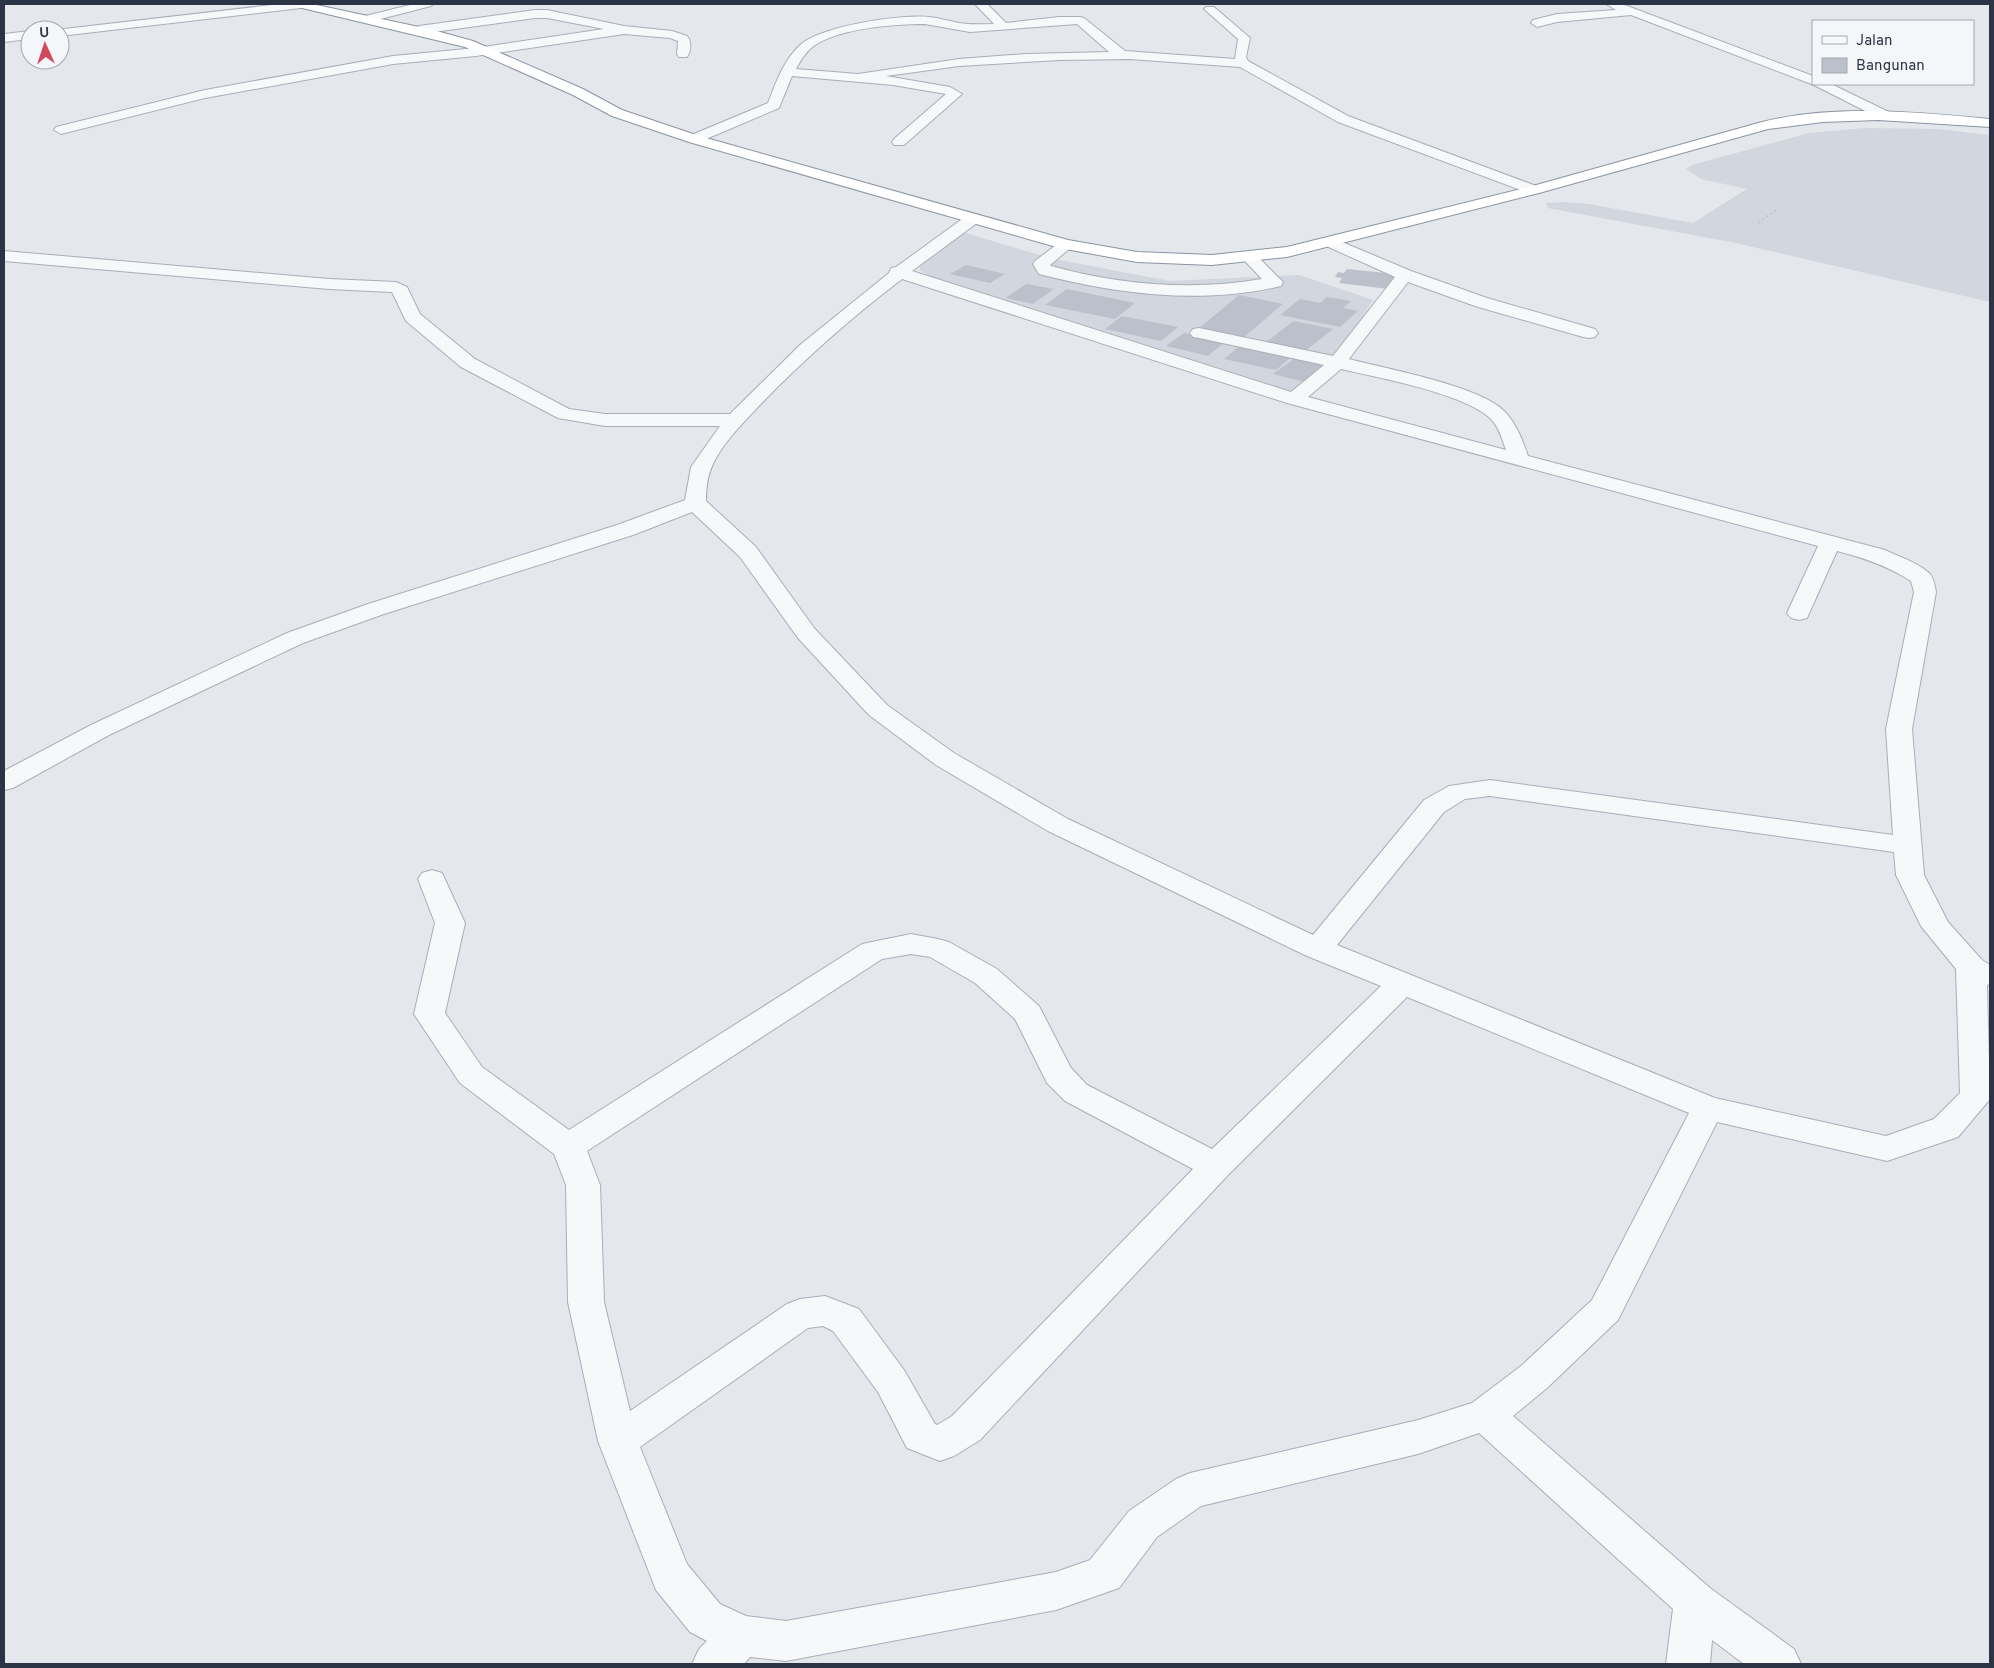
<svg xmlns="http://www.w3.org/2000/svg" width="1994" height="1668" viewBox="0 0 1994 1668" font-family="Overpass,sans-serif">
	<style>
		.built { fill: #d2d6de }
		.building { fill: #bbc0ca }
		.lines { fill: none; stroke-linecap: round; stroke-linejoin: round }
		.minor-casing { stroke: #a9aeb7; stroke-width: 2 }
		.highway-casing { stroke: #8b94a3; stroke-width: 2 }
		.path { stroke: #c2c5cb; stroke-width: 2; stroke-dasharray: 2.5 2.5; stroke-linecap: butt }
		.minor { fill: #f7f8fa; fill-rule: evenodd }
		.highway { fill: #fff; fill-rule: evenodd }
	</style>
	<rect width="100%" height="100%" fill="#e4e7ec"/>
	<g class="built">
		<path d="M 1864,128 L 1938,129 L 1990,135 L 1990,302 L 1736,243 L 1548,208 L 1546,203 L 1564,202 L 1589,204 L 1693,223 L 1747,189 L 1701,179 L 1686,169 L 1692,165 L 1809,133 Z"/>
		<path d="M 963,232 L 1049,258 L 1170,281 L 1299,275 L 1373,300 L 1333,364 L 1293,392 L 930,277 L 920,270 L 920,262 Z"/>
	</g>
	<g class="building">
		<path d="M 966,265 L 1005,274 L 990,283 L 950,274 Z"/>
		<path d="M 1347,269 L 1395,274 L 1388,289 L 1339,283 L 1342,278 L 1335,277 L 1338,272 L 1344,273 Z"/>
		<path d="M 1026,284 L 1054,289 L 1033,304 L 1006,298 Z"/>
		<path d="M 1067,289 L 1135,303 L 1115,319 L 1045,305 Z"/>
		<path d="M 1239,295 L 1283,304 L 1243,338 L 1198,329 Z"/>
		<path d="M 1327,297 L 1351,301 L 1343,308 L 1358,311 L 1340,327 L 1280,315 L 1300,299 L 1320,303 Z"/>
		<path d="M 1122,316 L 1178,327 L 1161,341 L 1105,329 Z"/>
		<path d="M 1294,321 L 1333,329 L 1305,351 L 1266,342 Z"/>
		<path d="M 1184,333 L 1225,342 L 1208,356 L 1166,346 Z"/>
		<path d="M 1238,347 L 1290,358 L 1276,370 L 1224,359 Z"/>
		<path d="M 1298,356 L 1330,364 L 1305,382 L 1273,374 Z"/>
	</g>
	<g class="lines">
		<defs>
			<g id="minor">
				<path d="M 281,4 L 307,5 L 301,8 L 60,36 L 60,30 L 55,30 Z"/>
				<path d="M 414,4 L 433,4 L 431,6 L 365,23 L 359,19 L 361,17 Z"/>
				<path d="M 975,4 L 987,4 L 1006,23 L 1059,17 L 1080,17 L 1084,18 L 1125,51 L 1235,59 L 1238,39 L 1204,9 L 1206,7 L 1214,7 L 1250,38 L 1246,57 L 1248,61 L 1348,116 L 1539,187 L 1542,190 L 1539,193 L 1529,193 L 1338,122 L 1240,67 L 1130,59 L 1060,60 L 959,66 L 886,76 L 950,87 L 962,94 L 904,145 L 894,145 L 892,142 L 894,139 L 946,94 L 893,85 L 792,76 L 779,108 L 699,142 L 689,142 L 687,139 L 689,136 L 768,103 C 776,82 783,62 799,46 C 819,26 901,14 929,17 C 939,18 949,21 959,23 C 970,25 982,24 994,24 ZM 925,24 L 970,32 L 1077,24 L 1109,52 L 1026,54 L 959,59 L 858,74 L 796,69 C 801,60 806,51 815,45 C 842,28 894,24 925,24 Z"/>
				<path d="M 1606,4 L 1622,4 L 1813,76 L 1813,84 L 1831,84 L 1891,113 L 1893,116 L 1886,120 L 1881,119 L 1814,85 L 1631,15 L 1557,22 L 1537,27 L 1531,23 L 1533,20 L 1557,14 L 1616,10 Z"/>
				<path d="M 535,10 L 547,10 L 624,26 L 672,31 L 687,36 L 689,39 C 691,45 691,51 687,57 L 679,57 L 677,54 L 678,41 L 670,38 L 624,34 L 476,56 L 393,64 L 205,98 L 61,134 L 54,130 L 56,127 L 205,90 L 393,56 L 476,48 L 604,29 L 547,18 L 535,18 L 419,34 L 413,30 L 419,26 Z"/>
				<path d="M 30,31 L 30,39 L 4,42 L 4,34 Z"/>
				<path d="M 971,215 L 977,217 L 979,220 L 977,223 L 912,271 L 1291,392 L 1324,365 L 1199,338 L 1193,337 L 1190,333 L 1193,329 L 1199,328 L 1333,356 L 1395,277 L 1324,245 L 1322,242 L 1324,239 L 1330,237 L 1411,271 L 1487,298 L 1595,329 L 1598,333 L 1595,337 L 1589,338 L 1583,337 L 1475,306 L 1408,282 L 1349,359 C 1386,369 1482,386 1505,412 C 1517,425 1522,439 1528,456 L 1885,550 C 1899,557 1917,562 1929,573 C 1934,578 1935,586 1936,592 L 1912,729 L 1924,875 L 1948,922 L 1982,960 L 1990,965 L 1990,984 L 1987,985 L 1990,1099 L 1958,1137 L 1887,1161 L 1717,1122 L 1618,1320 L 1547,1388 L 1513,1416 L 1710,1588 L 1794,1649 L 1801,1664 L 1744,1664 L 1712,1640 L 1710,1664 L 1666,1664 L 1673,1609 L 1479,1433 L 1418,1454 L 1201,1506 L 1157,1537 L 1119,1588 L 1056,1610 L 786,1661 L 750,1657 L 744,1664 L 692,1664 L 699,1649 L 707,1641 L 690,1632 L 656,1590 L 598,1441 L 568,1302 L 566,1185 L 554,1154 L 460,1083 L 414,1014 L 435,923 L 418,879 L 422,873 L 432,870 L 442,873 L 465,923 L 445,1013 L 482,1067 L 569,1130 L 862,944 L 911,934 L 938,939 L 949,942 L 997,969 L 1039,1006 L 1071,1068 L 1087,1085 L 1212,1149 L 1381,986 L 1307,956 L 1048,831 L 936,765 L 869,715 L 798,638 L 740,557 L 692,512 L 633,535 L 384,614 L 303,643 L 109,735 L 13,788 L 4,790 L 4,771 L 91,725 L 287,633 L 368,604 L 617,525 L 685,500 L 691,467 L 720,426 L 605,426 L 558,418 L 461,367 L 406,321 L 392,292 L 329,289 L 4,261 L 4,251 L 329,279 L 396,282 L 407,287 L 420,314 L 475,359 L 569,409 L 605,414 L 730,414 L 800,345 L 889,273 L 891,268 L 896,267 L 965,217 ZM 902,279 L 1287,403 L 1818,546 L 1787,613 L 1791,618 L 1799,620 L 1807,618 L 1837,551 C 1864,558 1888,566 1911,581 L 1914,592 L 1886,729 L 1893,835 L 1490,780 L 1449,786 L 1424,800 L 1313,935 L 1068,819 L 954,753 L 887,705 L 814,628 L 756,547 L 706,501 C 706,489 707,476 713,464 C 723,443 741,425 757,408 C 802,361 851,318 902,279 ZM 1341,369 C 1379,378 1464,393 1491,419 C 1499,427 1502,439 1506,450 L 1308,397 ZM 1490,796 L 1894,852 L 1896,875 L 1921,926 L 1956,969 L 1960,1093 L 1934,1119 L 1886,1136 L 1715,1098 L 1337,945 L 1444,812 L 1465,799 ZM 911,954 L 930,957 L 975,983 L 1015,1019 L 1047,1083 L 1065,1101 L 1193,1169 L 952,1416 L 937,1425 L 935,1424 L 904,1370 L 859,1309 L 825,1296 L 800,1299 L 787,1304 L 630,1411 L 604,1302 L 600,1185 L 587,1151 L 882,959 ZM 1407,997 L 1689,1113 L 1592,1300 L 1521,1366 L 1472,1403 L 1418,1420 L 1190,1473 L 1176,1479 L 1129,1511 L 1090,1560 L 1056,1572 L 786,1621 L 746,1616 L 720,1604 L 687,1564 L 640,1447 L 808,1328 L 823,1326 L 833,1331 L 878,1392 L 907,1448 L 940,1461 L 954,1456 L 980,1440 L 1228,1175 Z"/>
				<path d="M 1066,240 L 1072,242 L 1074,245 L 1050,265 L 1051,266 C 1119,285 1193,291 1262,279 L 1241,257 L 1243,254 L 1255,254 L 1283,282 L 1281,286 C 1203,305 1116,294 1039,274 L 1033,264 L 1035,261 L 1060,242 Z"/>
			</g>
			<path id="highway" d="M 292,4 L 312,4 L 433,30 L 473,41 L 583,89 L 622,110 L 699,136 L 1068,240 L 1137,252 L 1212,255 L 1287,247 L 1529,187 L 1762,122 C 1833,104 1918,112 1990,119 L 1990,127 L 1878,120 L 1823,122 L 1768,129 L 1539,193 L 1287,257 L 1212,265 L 1137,262 L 1060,248 L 689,142 L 612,116 L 573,95 L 465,47 L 298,7 Z"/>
		</defs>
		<use href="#minor" class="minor-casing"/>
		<use href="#highway" class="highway-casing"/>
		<path class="path" d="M 1758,223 L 1776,210"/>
		<use href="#minor" class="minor"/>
		<use href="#highway" class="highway"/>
	</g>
	<rect width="1994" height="1668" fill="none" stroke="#2b3445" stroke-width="10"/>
	<rect x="1812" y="20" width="162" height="65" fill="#f4f6f9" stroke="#a4a8b1"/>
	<rect x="1822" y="36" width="25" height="8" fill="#f7f8fa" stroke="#a4a8b1"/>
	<text x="1856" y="45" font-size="15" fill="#2b3445">Jalan</text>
	<rect x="1822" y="58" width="25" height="15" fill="#bbc0ca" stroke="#a4a8b1"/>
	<text x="1856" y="70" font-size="15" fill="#2b3445">Bangunan</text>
	<g transform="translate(45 45) rotate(357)"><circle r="24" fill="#f4f6f9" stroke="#a4a8b1"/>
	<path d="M0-4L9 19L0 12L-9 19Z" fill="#d1495b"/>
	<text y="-8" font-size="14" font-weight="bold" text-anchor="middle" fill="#2b3445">U</text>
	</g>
</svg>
